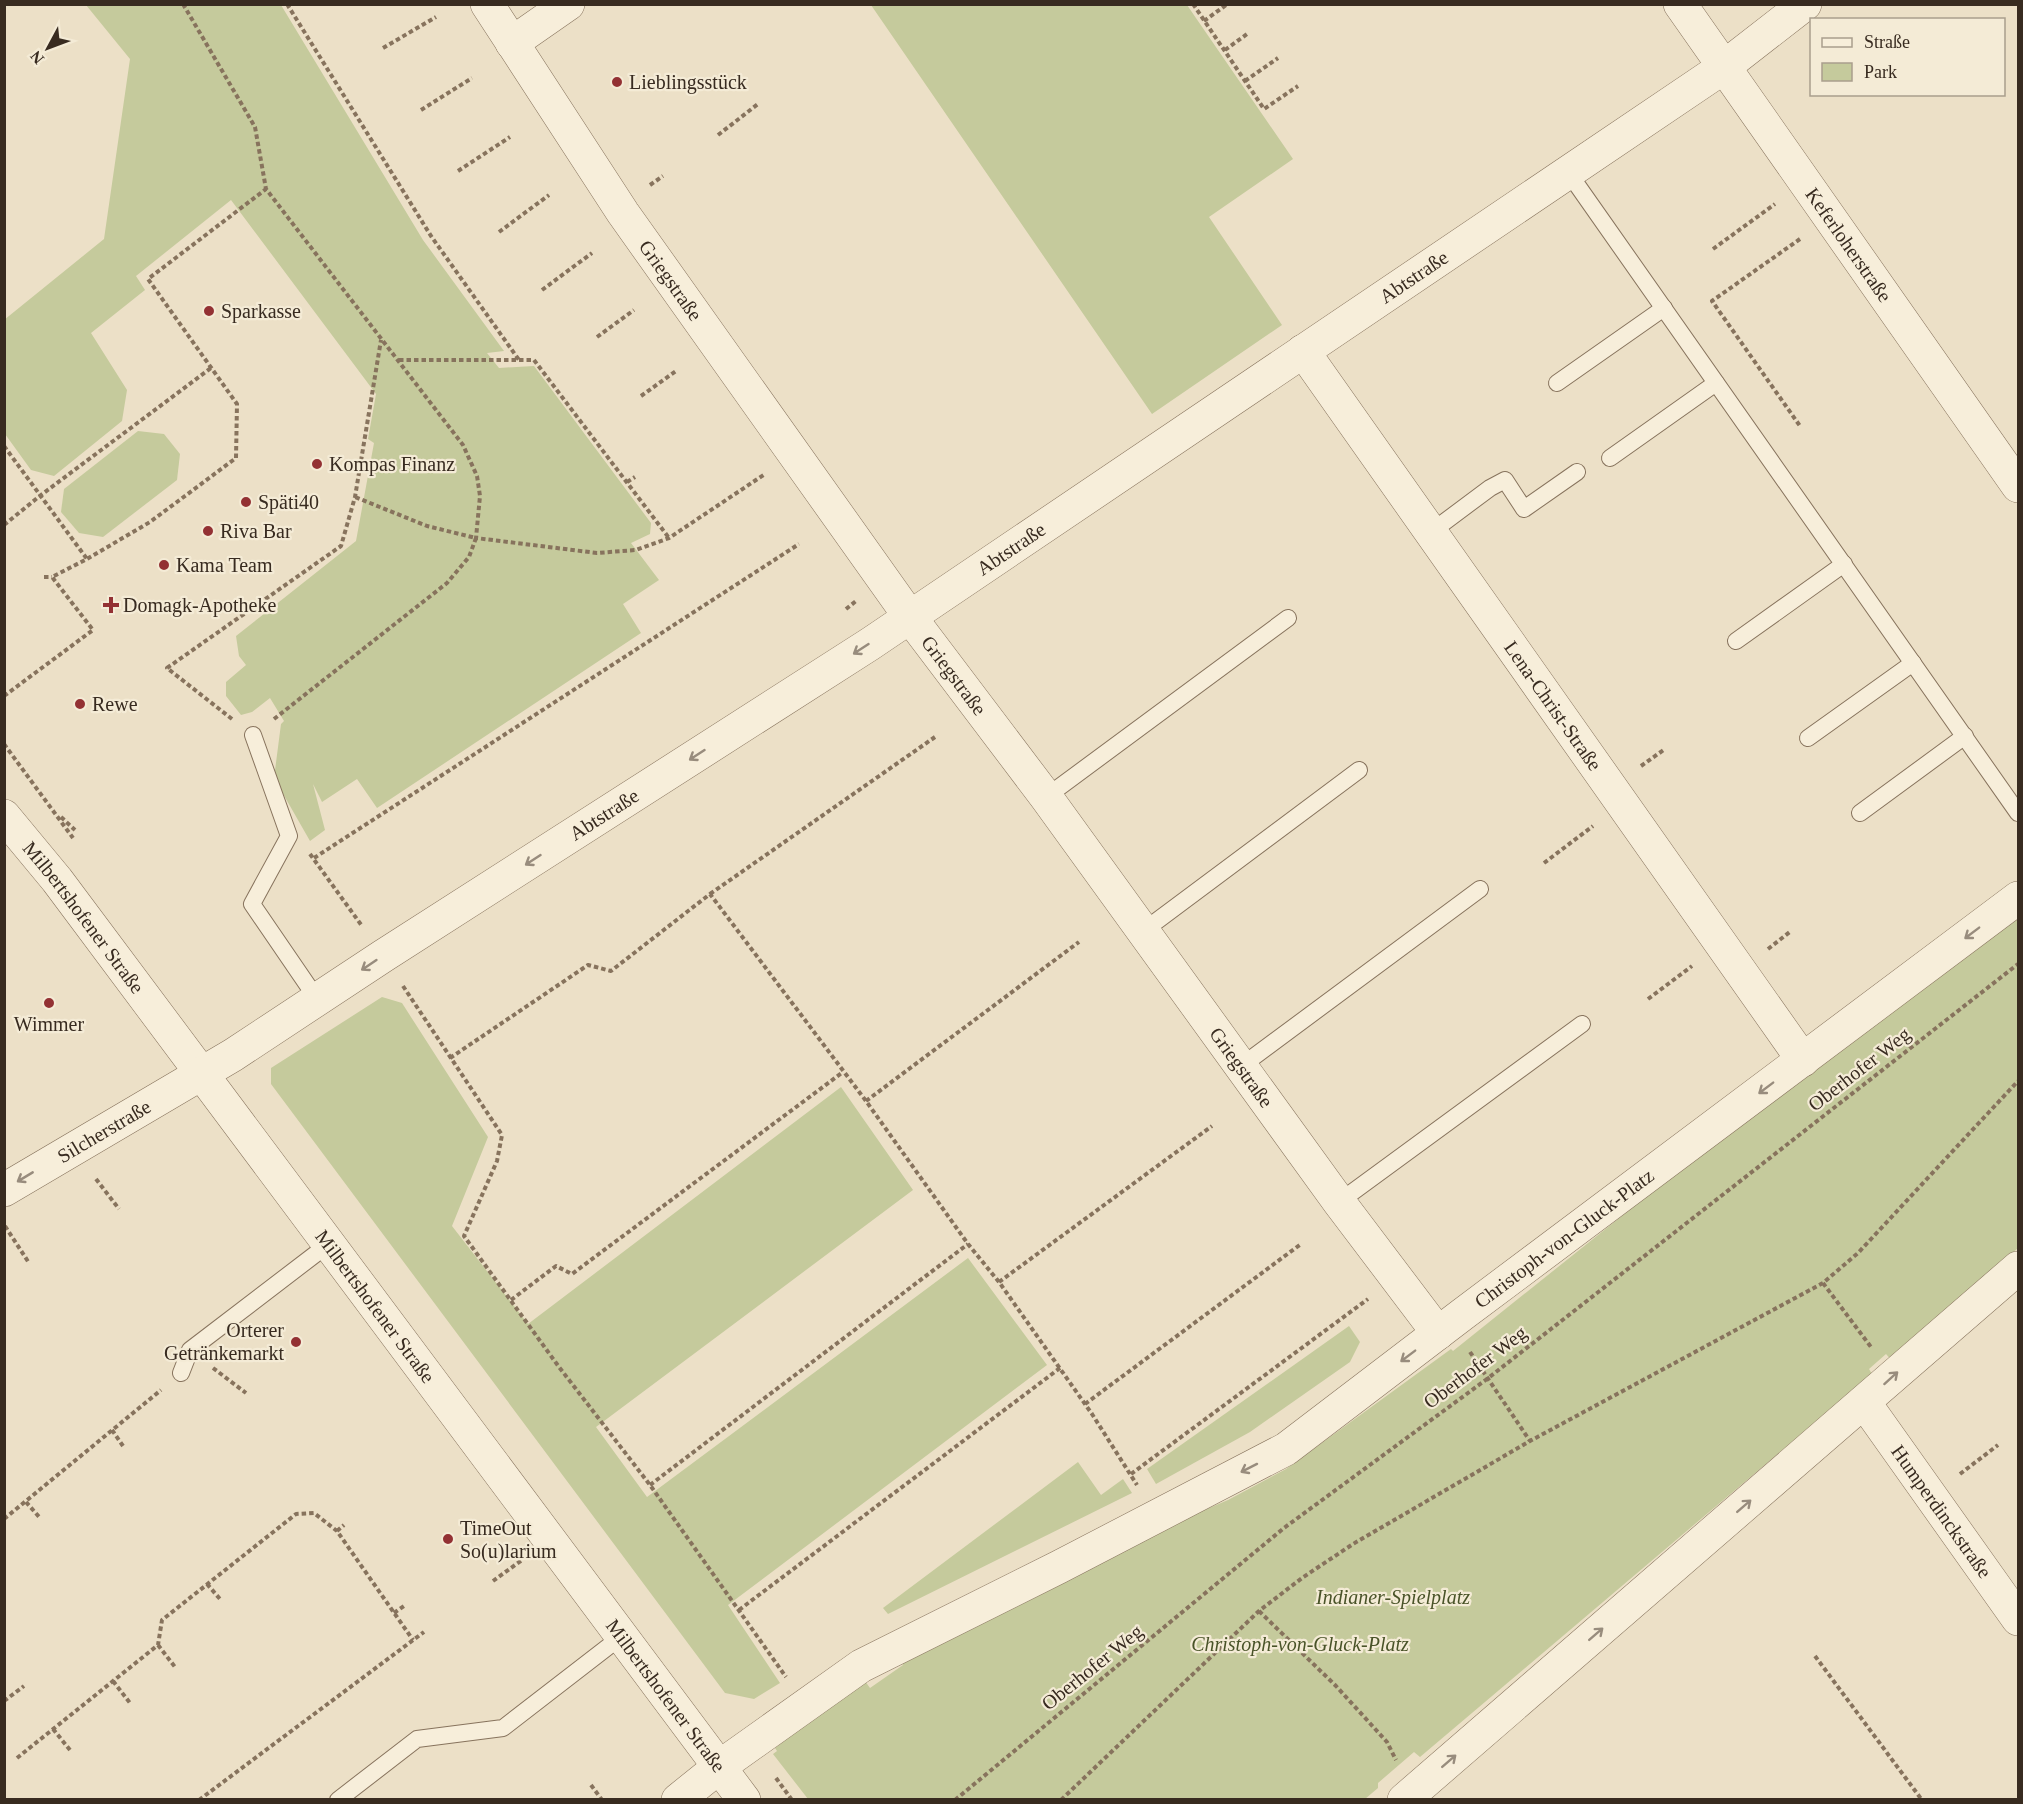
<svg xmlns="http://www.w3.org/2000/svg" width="2023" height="1804" viewBox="0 0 2023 1804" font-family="Georgia,serif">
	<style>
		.green { fill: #c5ca9c }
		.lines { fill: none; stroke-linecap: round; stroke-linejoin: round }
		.service-casing { stroke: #87735d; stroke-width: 18 }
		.minor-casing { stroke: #87735d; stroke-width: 34 }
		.path { stroke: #87735d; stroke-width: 4; stroke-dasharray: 4.5 3; stroke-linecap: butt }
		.service { stroke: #f7eeda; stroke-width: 16 }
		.minor { stroke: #f7eeda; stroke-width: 33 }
		.oneway { stroke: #988c7d }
		.poi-dot { fill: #933133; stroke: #f4ebd6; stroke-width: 2 }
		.labels { text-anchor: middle; stroke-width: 4.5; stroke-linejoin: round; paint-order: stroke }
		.poi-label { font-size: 20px; fill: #382b20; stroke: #f4ebd6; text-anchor: start }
		.street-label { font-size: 20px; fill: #382b20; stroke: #f4ebd6 }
		.park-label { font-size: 20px; font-style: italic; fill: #495328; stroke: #f4ebd6 }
	</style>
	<rect width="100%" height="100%" fill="#ece0c7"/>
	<g class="green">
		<path d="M 86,5 L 281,5 L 423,240 L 504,351 L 487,353 L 499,368 L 534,366 L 651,523 L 650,534 L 631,543 L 659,580 L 623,604 L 641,633 L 377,808 L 357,779 L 322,802 L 313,784 L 325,830 L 310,841 L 274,778 L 281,724 L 284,721 L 270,698 L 252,712 L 241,715 L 226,696 L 226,682 L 246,665 L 239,656 L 236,636 L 356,541 L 374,443 L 368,439 L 376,394 L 231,200 L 136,276 L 145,290 L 91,333 L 127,390 L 122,421 L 54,476 L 31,470 L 5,434 L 4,320 L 104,239 L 130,59 Z"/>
		<path d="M 871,5 L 1187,5 L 1293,159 L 1209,217 L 1282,325 L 1152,414 Z"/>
		<path d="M 138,431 L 164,434 L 180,454 L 177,480 L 103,537 L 79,533 L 61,512 L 64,489 Z"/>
		<path d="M 2018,899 L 2018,1248 L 1893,1362 L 1886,1354 L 1869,1369 L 1872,1374 L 1420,1757 L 1414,1752 L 1378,1783 L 1378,1788 L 1365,1799 L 808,1799 L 773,1754 L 777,1751 L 775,1748 L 843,1695 L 865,1681 L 870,1688 L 903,1665 L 901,1661 L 1181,1520 L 1228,1500 L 1286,1469 L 1451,1349 L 1453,1351 Z"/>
		<path d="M 382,997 L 402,1003 L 488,1137 L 452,1226 L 528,1324 L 841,1087 L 913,1190 L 596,1427 L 647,1497 L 968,1258 L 1047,1365 L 728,1605 L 780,1683 L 754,1699 L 725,1693 L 271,1084 L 271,1068 Z"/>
		<path d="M 1349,1326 L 1360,1342 L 1350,1362 L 1250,1432 L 1156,1484 L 1147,1469 Z"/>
		<path d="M 1078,1462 L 1101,1495 L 1123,1479 L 1132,1493 L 888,1614 L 883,1608 Z"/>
	</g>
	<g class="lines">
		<defs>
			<g id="service">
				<path d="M 1568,172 L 2018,813"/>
				<path d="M 1557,383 L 1664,308"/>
				<path d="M 1610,458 L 1716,383"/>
				<path d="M 1431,532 L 1490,488 L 1505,480 L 1524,509 L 1577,472"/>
				<path d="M 1736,641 L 1844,564"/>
				<path d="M 253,735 L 289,836 L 252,904 L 317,999"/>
				<path d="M 1808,738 L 1913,663"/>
				<path d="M 1046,797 L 1288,618"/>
				<path d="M 1860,813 L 1965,736"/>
				<path d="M 1142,932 L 1359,770"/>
				<path d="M 1240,1067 L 1480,889"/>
				<path d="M 1339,1202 L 1582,1024"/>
				<path d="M 181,1373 L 190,1350 L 330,1243"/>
				<path d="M 338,1800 L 417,1739 L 503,1728 L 622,1636"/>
			</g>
			<g id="minor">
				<path id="s1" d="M 487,4 L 623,213 L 910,617 L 1046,797 L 1339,1202 L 1438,1333"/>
				<path id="s2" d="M 1680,4 L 2018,486"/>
				<path d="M 512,43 L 568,4"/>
				<path id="s3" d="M 1303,351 L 1803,1060"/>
				<path id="s4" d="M 4,816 L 57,880 L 744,1800"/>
				<path id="s5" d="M 4,1190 L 233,1055 L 383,956 L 870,644 L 1724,67 L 1805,4"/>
				<path id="s6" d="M 1864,1402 L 2018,1619"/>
				<path id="s7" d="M 678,1800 L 719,1767 L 861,1666 L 1059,1567 L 1286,1449 L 1463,1314 L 2018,898"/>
				<path d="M 1404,1800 L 2018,1268"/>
			</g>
		</defs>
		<use href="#service" class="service-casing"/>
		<use href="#minor" class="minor-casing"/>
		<g class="path">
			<path d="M 183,4 L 255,127 L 266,189 L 463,445 L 477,476 L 480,496 L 476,538 L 597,553 L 636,550 L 669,538 L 765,474"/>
			<path d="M 287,4 L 431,236 L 519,360"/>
			<path d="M 1193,4 L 1264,109 L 1298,86"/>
			<path d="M 1204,21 L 1226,5"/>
			<path d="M 383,48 L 436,17"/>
			<path d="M 1225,50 L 1247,34"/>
			<path d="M 1245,81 L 1278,58"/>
			<path d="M 421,110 L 472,78"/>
			<path d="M 718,135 L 758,104"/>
			<path d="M 458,171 L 510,137"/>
			<path d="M 650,185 L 663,176"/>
			<path d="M 499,232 L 549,195"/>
			<path d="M 1800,239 L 1712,301 L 1800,426"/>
			<path d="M 1713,249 L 1775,204"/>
			<path d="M 542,290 L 592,253"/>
			<path d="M 597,337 L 634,310"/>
			<path d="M 399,360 L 534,360 L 669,538"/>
			<path d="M 641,396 L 676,371"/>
			<path d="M 4,446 L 87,559"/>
			<path d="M 627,482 L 635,477"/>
			<path d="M 4,525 L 41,495 L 211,368"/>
			<path d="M 44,577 L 52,577"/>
			<path d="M 846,609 L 856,601"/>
			<path d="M 4,696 L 93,630 L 52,577 L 87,559 L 150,522 L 236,458 L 237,404 L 148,279 L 266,189"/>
			<path d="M 232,719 L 167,668 L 341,546 L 355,497 L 381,340"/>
			<path d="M 274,719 L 447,583 L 469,557 L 476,538 L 427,526 L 355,497"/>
			<path d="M 4,744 L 73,838"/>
			<path d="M 1641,766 L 1665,749"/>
			<path d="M 61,817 L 75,830"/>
			<path d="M 310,854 L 362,926"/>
			<path d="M 314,858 L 799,544"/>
			<path d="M 1544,863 L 1593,826"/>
			<path d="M 710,894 L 935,737"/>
			<path d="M 1768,949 L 1791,931"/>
			<path d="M 403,986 L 502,1135 L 497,1161 L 464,1236 L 559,1367 L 650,1485 L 786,1677"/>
			<path d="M 1648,999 L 1692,966"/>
			<path d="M 450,1058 L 588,965 L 611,971 L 710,894 L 866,1101 L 968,1244 L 999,1282 L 1092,1414 L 1137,1485"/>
			<path d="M 866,1101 L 1079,942"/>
			<path d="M 96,1179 L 119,1209"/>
			<path d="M 5,1226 L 29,1263"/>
			<path d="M 999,1282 L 1212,1126"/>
			<path d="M 1823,1283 L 1871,1347"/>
			<path d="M 511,1300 L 556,1266 L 572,1274 L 843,1072"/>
			<path d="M 1470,1352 L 1530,1441"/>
			<path d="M 213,1368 L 246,1393"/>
			<path d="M 1085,1404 L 1301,1244"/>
			<path d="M 112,1430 L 123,1446"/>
			<path d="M 1131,1474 L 1368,1299"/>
			<path d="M 1960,1474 L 1998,1445"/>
			<path d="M 650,1485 L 968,1244"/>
			<path d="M 26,1502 L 40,1518"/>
			<path d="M 4,1519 L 161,1390"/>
			<path d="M 337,1531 L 344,1525"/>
			<path d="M 493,1581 L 522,1560"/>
			<path d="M 207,1584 L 220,1599"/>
			<path d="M 739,1610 L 1060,1368"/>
			<path d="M 1259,1611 L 1336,1686 L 1387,1742 L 1396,1760"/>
			<path d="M 394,1613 L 404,1606"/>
			<path d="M 158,1645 L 175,1667"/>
			<path d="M 1815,1656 L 1922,1800"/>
			<path d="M 113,1681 L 130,1703"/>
			<path d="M 4,1701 L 24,1686"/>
			<path d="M 53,1729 L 70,1750"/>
			<path d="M 17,1758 L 158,1645 L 162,1620 L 296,1514 L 314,1513 L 337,1531 L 413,1640"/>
			<path d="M 776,1778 L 792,1800"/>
			<path d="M 591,1785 L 602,1800"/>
			<path d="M 199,1800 L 424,1632"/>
			<path d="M 955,1800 L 1284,1528 L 1487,1379 L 2018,964"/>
			<path d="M 1061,1800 L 1259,1611 L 1302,1578 L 1353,1544 L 1530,1441 L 1823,1283 L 1858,1253 L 2018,1081"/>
		</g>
		<use href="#service" class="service"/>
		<use href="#minor" class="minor"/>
	</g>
	<defs><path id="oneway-shaft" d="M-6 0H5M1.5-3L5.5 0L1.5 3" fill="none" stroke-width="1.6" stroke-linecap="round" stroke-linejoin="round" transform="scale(1.5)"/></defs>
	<g class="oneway">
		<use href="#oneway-shaft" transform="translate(861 649) rotate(147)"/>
		<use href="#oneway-shaft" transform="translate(697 755) rotate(147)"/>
		<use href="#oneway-shaft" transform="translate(533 860) rotate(147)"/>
		<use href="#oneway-shaft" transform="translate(1972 933) rotate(143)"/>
		<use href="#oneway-shaft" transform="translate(369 965) rotate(146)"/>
		<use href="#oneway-shaft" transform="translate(1766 1088) rotate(143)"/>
		<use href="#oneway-shaft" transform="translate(25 1177) rotate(149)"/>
		<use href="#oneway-shaft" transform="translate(1408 1356) rotate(143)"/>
		<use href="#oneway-shaft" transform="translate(1891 1378) rotate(-42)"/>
		<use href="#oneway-shaft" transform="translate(1249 1468) rotate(153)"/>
		<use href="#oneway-shaft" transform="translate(1744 1506) rotate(-41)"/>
		<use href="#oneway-shaft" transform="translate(1596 1634) rotate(-41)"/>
		<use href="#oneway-shaft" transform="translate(1449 1761) rotate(-41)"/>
	</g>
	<g class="poi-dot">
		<circle cx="617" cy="82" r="6"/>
		<circle cx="209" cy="311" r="6"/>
		<circle cx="317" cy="464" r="6"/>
		<circle cx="246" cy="502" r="6"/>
		<circle cx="208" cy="531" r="6"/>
		<circle cx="164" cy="565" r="6"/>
		<path d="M108 596h6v6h6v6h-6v6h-6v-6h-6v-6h6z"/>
		<circle cx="80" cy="704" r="6"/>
		<circle cx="49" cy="1003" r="6"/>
		<circle cx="296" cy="1342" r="6"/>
		<circle cx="448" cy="1539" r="6"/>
	</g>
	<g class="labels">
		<g class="poi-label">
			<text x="629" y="89">Lieblingsstück</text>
			<text x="221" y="318">Sparkasse</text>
			<text x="329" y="471">Kompas Finanz</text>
			<text x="258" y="509">Späti40</text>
			<text x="220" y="538">Riva Bar</text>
			<text x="176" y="572">Kama Team</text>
			<text x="123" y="612">Domagk-Apotheke</text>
			<text x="92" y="711">Rewe</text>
			<text x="49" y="1031" text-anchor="middle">Wimmer</text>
			<text x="284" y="1337" text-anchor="end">Orterer<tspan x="284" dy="23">Getränkemarkt</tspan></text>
			<text x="460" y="1535">TimeOut<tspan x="460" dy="23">So(u)larium</tspan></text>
		</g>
		<g class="street-label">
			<text dy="7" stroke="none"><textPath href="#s2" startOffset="294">Keferloherstraße</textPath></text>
			<text dy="7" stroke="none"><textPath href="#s5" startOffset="1680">Abtstraße</textPath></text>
			<text dy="7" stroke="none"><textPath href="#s1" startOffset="332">Griegstraße</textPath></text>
			<text dy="7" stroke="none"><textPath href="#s5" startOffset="1194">Abtstraße</textPath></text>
			<text dy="7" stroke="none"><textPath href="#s1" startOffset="818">Griegstraße</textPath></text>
			<text dy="7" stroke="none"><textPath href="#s3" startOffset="434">Lena-Christ-Straße</textPath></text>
			<text dy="7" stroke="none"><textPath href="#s5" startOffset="708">Abtstraße</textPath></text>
			<text dy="7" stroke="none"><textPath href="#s4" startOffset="129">Milbertshofener Straße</textPath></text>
			<text dy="7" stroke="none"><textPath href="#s1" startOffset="1304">Griegstraße</textPath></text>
			<text transform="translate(1859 1069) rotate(-38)" y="7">Oberhofer Weg</text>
			<text dy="7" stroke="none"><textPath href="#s5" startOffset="116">Silcherstraße</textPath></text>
			<text dy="7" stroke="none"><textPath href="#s7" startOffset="1053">Christoph-von-Gluck-Platz</textPath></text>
			<text dy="7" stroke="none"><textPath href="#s4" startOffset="615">Milbertshofener Straße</textPath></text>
			<text transform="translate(1475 1367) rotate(-37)" y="7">Oberhofer Weg</text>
			<text dy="7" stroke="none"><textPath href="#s6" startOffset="134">Humperdinckstraße</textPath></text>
			<text transform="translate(1092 1667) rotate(-39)" y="7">Oberhofer Weg</text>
			<text dy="7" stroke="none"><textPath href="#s4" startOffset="1101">Milbertshofener Straße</textPath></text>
		</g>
		<g class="park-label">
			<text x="1393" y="1604">Indianer-Spielplatz</text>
			<text x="1300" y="1651">Christoph-von-Gluck-Platz</text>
		</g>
	</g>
	<rect width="2023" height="1804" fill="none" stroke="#382b20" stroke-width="12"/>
	<rect x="1810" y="18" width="195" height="78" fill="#f4ebd6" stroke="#a99e8d" stroke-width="1.5"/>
	<rect x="1822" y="38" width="30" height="9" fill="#f7eeda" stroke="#a99e8d" stroke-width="1.5"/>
	<text x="1864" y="48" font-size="18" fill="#382b20">Straße</text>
	<rect x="1822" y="63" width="30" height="18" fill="#c5ca9c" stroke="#a99e8d" stroke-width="1.5"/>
	<text x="1864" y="78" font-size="18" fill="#382b20">Park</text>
	<g transform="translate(48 48) rotate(229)" stroke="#f4ebd6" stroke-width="4.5" paint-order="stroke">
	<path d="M0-4.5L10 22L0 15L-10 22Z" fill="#382b20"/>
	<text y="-9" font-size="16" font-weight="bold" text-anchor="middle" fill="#382b20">N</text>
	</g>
</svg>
